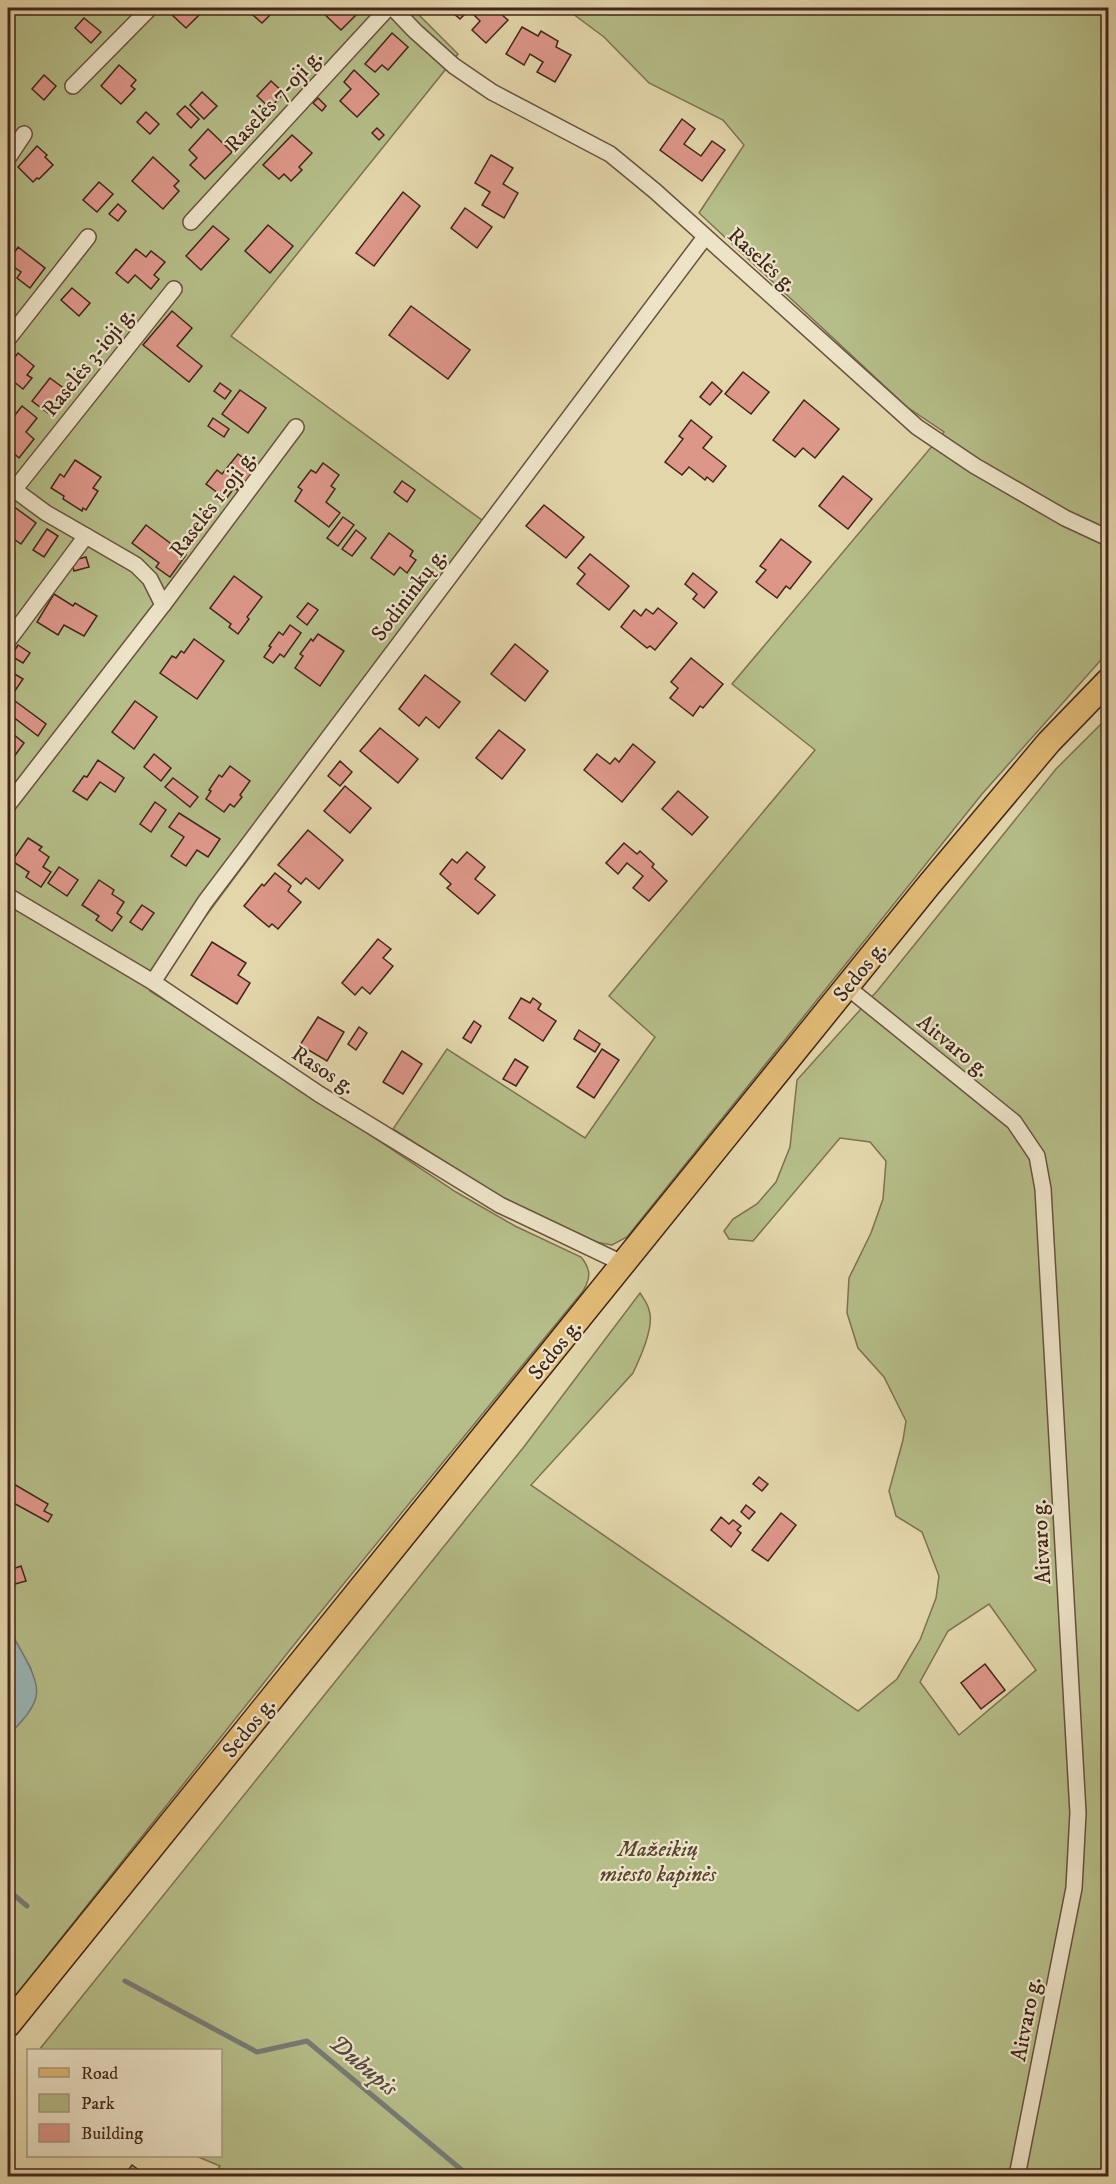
<svg xmlns="http://www.w3.org/2000/svg" width="1116" height="2184" viewBox="0 0 1116 2184" font-family="'IM FELL DW Pica',serif">
	<style>
		.green { fill: #b5bd88; stroke: #7c7252; stroke-width: 1.5; fill-rule: evenodd }
		.water { fill: #9ab6b5; stroke: #777c77; stroke-width: 1.5 }
		.lines { fill: none; stroke-linecap: round; stroke-linejoin: round }
		.stream { stroke: #777c77; stroke-width: 5 }
		.building { fill: #dd9789; stroke: #42261b; stroke-width: 1.5 }
		.street-casing { stroke: #6a523f; stroke-width: 18 }
		.primary-casing { stroke: #42261b; stroke-width: 27 }
		.street { stroke: #ede4c8; stroke-width: 15 }
		.primary { stroke: #e2bb76; stroke-width: 24 }
		.labels { text-anchor: middle; stroke-width: 4.5; stroke-linejoin: round; paint-order: stroke }
		.street-label { font-size: 22px; fill: #42261b; stroke: #ede4c8 }
		.park-label { font-size: 22px; font-style: italic; fill: #594431; stroke: #ede4c8 }
		.water-label { font-size: 24px; font-style: italic; fill: #584a42; stroke: #ede4c8 }
	</style>
	<rect width="100%" height="100%" fill="#e3d6ab"/>
	<filter id="stains"><feTurbulence type="fractalNoise" baseFrequency=".00333" numOctaves="4"/><feColorMatrix values="0 0 0 0 .2 0 0 0 0 .09 0 0 0 0 .02 0 0 0 .5 -.17"/></filter>
	<radialGradient id="worn" r=".72"><stop offset=".6" stop-color="#630" stop-opacity="0"/><stop offset="1" stop-color="#630" stop-opacity=".3"/></radialGradient>
	<g class="green">
		<path d="M 8,8 L 412,8 L 458,54 L 231,336 L 494,529 L 150,991 L 231,1042 L 456,1192 L 515,1226 L 581,1257 C 591,1269 591,1278 583,1291 L 301,1636 L 8,2005 L 8,1736 L 22,1719 L 31,1669 L 8,1627 Z"/>
		<path d="M 565,8 L 1108,8 L 1108,652 L 982,794 L 627,1237 L 612,1245 L 595,1242 L 511,1203 L 393,1129 L 447,1049 L 585,1138 L 655,1037 L 609,996 L 815,750 L 732,684 L 944,432 L 907,407 L 699,213 L 744,145 L 723,120 L 649,83 L 604,37 Z"/>
		<path d="M 1108,717 L 1108,2176 L 213,2176 L 220,2166 L 196,2156 L 220,2156 L 220,2050 L 39,2050 L 523,1448 L 640,1293 C 643,1298 648,1304 649,1310 C 655,1326 640,1358 633,1373 L 531,1485 L 858,1711 L 897,1679 L 920,1640 L 936,1598 L 939,1576 L 922,1532 L 896,1516 L 889,1491 L 903,1440 L 906,1421 L 884,1377 L 858,1348 L 847,1313 L 849,1278 L 871,1233 L 883,1199 L 886,1161 L 870,1142 L 840,1138 L 753,1241 L 729,1239 L 724,1231 L 733,1219 L 757,1204 L 776,1182 L 790,1147 L 797,1080 L 878,990 L 1056,769 ZM 989,1604 L 1036,1670 L 959,1735 L 920,1682 L 948,1631 Z"/>
	</g>
	<path class="water" d="M 8,1627 C 17,1646 41,1678 36,1697 C 33,1711 17,1726 8,1736 Z"/>
	<g class="lines">
		<g class="stream">
			<path d="M 8,1890 L 27,1906"/>
			<path d="M 125,1981 L 257,2052 L 307,2041 L 469,2176"/>
		</g>
	</g>
	<g class="building">
		<path d="M 176,8 L 201,8 L 204,10 L 186,28 L 170,13 Z"/>
		<path d="M 245,8 L 263,8 L 270,15 L 262,23 Z"/>
		<path d="M 320,8 L 361,8 L 362,9 L 341,30 L 319,9 Z"/>
		<path d="M 447,8 L 496,8 L 495,9 L 508,20 L 486,43 L 472,30 L 480,21 L 469,10 L 460,19 Z"/>
		<path d="M 84,18 L 101,32 L 91,43 L 75,28 Z"/>
		<path d="M 522,27 L 538,36 L 541,31 L 558,41 L 556,47 L 571,55 L 555,82 L 537,72 L 543,62 L 530,54 L 524,65 L 506,54 Z"/>
		<path d="M 392,33 L 408,47 L 388,70 L 382,65 L 375,72 L 365,64 Z"/>
		<path d="M 119,65 L 136,80 L 131,86 L 135,89 L 121,104 L 101,86 Z"/>
		<path d="M 354,70 L 379,94 L 357,117 L 340,101 L 351,89 L 344,82 Z"/>
		<path d="M 44,75 L 56,86 L 44,100 L 32,89 Z"/>
		<path d="M 271,81 L 284,93 L 270,108 L 257,96 Z"/>
		<path d="M 202,92 L 217,106 L 204,119 L 190,105 Z"/>
		<path d="M 318,98 L 326,106 L 322,111 L 313,103 Z"/>
		<path d="M 185,106 L 199,119 L 191,128 L 177,114 Z"/>
		<path d="M 146,112 L 159,124 L 150,134 L 137,122 Z"/>
		<path d="M 682,119 L 695,129 L 684,144 L 701,156 L 712,141 L 725,150 L 702,181 L 660,150 Z"/>
		<path d="M 377,128 L 384,135 L 379,140 L 372,133 Z"/>
		<path d="M 208,129 L 232,152 L 205,179 L 190,165 L 197,158 L 189,150 Z"/>
		<path d="M 292,135 L 312,153 L 299,167 L 302,170 L 291,181 L 284,174 L 279,179 L 263,165 Z"/>
		<path d="M 37,146 L 47,155 L 45,157 L 53,165 L 39,179 L 37,178 L 33,182 L 18,167 Z"/>
		<path d="M 491,155 L 513,168 L 503,184 L 518,193 L 504,218 L 482,205 L 490,192 L 475,183 Z"/>
		<path d="M 153,157 L 179,181 L 174,186 L 179,191 L 163,209 L 132,181 Z"/>
		<path d="M 99,182 L 113,194 L 97,212 L 83,200 Z"/>
		<path d="M 403,192 L 420,206 L 374,266 L 356,253 Z"/>
		<path d="M 118,204 L 126,211 L 118,221 L 109,214 Z"/>
		<path d="M 465,208 L 492,227 L 477,248 L 451,228 Z"/>
		<path d="M 268,225 L 293,246 L 270,273 L 245,251 Z"/>
		<path d="M 213,226 L 229,239 L 201,270 L 186,256 Z"/>
		<path d="M 18,247 L 45,268 L 30,288 L 17,278 L 21,272 L 8,263 Z"/>
		<path d="M 136,249 L 146,257 L 151,251 L 165,262 L 154,275 L 159,279 L 151,289 L 135,275 L 128,283 L 116,273 Z"/>
		<path d="M 72,288 L 90,303 L 79,316 L 61,300 Z"/>
		<path d="M 411,306 L 470,350 L 448,379 L 389,335 Z"/>
		<path d="M 172,311 L 192,328 L 177,346 L 202,366 L 189,382 L 143,345 Z"/>
		<path d="M 18,353 L 34,366 L 27,375 L 32,378 L 23,389 L 8,377 L 8,360 L 11,362 Z"/>
		<path d="M 743,372 L 769,392 L 751,414 L 725,394 Z"/>
		<path d="M 50,378 L 66,390 L 48,413 L 32,401 Z"/>
		<path d="M 712,382 L 722,391 L 710,405 L 700,397 Z"/>
		<path d="M 220,383 L 231,391 L 225,399 L 214,391 Z"/>
		<path d="M 240,390 L 266,408 L 248,433 L 222,414 Z"/>
		<path d="M 804,400 L 839,429 L 815,458 L 803,448 L 795,457 L 773,440 Z"/>
		<path d="M 22,406 L 37,418 L 26,432 L 34,439 L 19,458 L 8,448 L 8,418 L 11,420 Z"/>
		<path d="M 213,418 L 229,429 L 224,437 L 208,426 Z"/>
		<path d="M 691,420 L 712,437 L 703,448 L 726,466 L 713,482 L 707,477 L 705,480 L 689,467 L 682,475 L 665,462 L 683,439 L 679,436 Z"/>
		<path d="M 238,454 L 258,469 L 248,484 L 244,481 L 237,490 L 234,488 L 226,499 L 206,484 L 217,470 L 222,474 Z"/>
		<path d="M 75,460 L 101,477 L 93,488 L 98,491 L 86,510 L 83,508 L 82,511 L 63,499 L 64,496 L 51,488 L 60,474 L 64,477 Z"/>
		<path d="M 323,463 L 339,475 L 331,486 L 335,489 L 326,502 L 340,513 L 329,527 L 295,501 L 302,490 L 298,487 L 311,470 L 316,473 Z"/>
		<path d="M 843,476 L 872,499 L 848,529 L 819,506 Z"/>
		<path d="M 402,481 L 415,490 L 407,502 L 394,492 Z"/>
		<path d="M 544,505 L 584,537 L 566,558 L 526,526 Z"/>
		<path d="M 13,506 L 36,523 L 21,544 L 8,535 L 8,514 Z"/>
		<path d="M 343,517 L 354,525 L 338,546 L 327,538 Z"/>
		<path d="M 146,525 L 186,555 L 170,577 L 156,567 L 159,563 L 132,543 Z"/>
		<path d="M 47,529 L 58,536 L 44,557 L 33,550 Z"/>
		<path d="M 356,530 L 366,538 L 352,556 L 342,549 Z"/>
		<path d="M 389,533 L 413,551 L 410,556 L 416,560 L 407,573 L 400,567 L 394,575 L 371,558 Z"/>
		<path d="M 781,539 L 811,562 L 790,589 L 786,586 L 777,598 L 756,582 L 766,570 L 760,566 Z"/>
		<path d="M 590,554 L 629,586 L 609,610 L 577,584 L 585,574 L 578,568 Z"/>
		<path d="M 86,557 L 89,567 L 74,571 L 71,561 Z"/>
		<path d="M 693,573 L 717,592 L 704,608 L 693,599 L 697,594 L 685,584 Z"/>
		<path d="M 234,576 L 262,597 L 247,617 L 249,619 L 238,634 L 229,627 L 231,624 L 210,608 Z"/>
		<path d="M 54,594 L 73,606 L 75,603 L 97,616 L 84,636 L 64,625 L 58,635 L 37,622 Z"/>
		<path d="M 308,603 L 318,610 L 307,625 L 297,617 Z"/>
		<path d="M 658,608 L 677,623 L 655,650 L 650,646 L 647,648 L 621,627 L 634,610 L 641,616 L 646,609 L 653,614 Z"/>
		<path d="M 290,625 L 301,633 L 284,657 L 280,654 L 273,663 L 264,657 L 271,647 L 269,646 L 279,632 L 283,635 Z"/>
		<path d="M 318,634 L 344,651 L 320,686 L 295,668 L 303,656 L 300,654 L 311,639 L 313,641 Z"/>
		<path d="M 194,639 L 224,661 L 197,699 L 160,673 L 172,656 L 176,658 L 181,651 L 184,653 Z"/>
		<path d="M 515,644 L 548,671 L 525,701 L 491,674 Z"/>
		<path d="M 18,645 L 30,653 L 23,663 L 11,656 Z"/>
		<path d="M 691,658 L 723,684 L 703,708 L 700,706 L 693,716 L 670,698 L 678,688 L 671,682 Z"/>
		<path d="M 13,673 L 23,679 L 8,701 L 8,680 Z"/>
		<path d="M 425,675 L 460,702 L 439,728 L 426,717 L 419,726 L 399,709 Z"/>
		<path d="M 15,701 L 46,724 L 38,736 L 8,713 Z"/>
		<path d="M 135,701 L 157,717 L 134,749 L 112,732 Z"/>
		<path d="M 380,728 L 418,759 L 398,783 L 360,751 Z"/>
		<path d="M 8,730 L 24,743 L 8,765 Z"/>
		<path d="M 499,730 L 525,750 L 502,779 L 476,758 Z"/>
		<path d="M 633,744 L 655,762 L 622,802 L 584,770 L 597,754 L 610,764 L 615,758 L 619,762 Z"/>
		<path d="M 154,754 L 171,768 L 161,781 L 144,767 Z"/>
		<path d="M 98,760 L 124,778 L 115,792 L 100,782 L 87,800 L 73,791 L 84,776 L 87,777 Z"/>
		<path d="M 340,761 L 352,772 L 340,786 L 328,776 Z"/>
		<path d="M 230,766 L 250,781 L 240,795 L 242,797 L 234,807 L 230,804 L 224,812 L 206,799 L 211,791 L 209,790 L 219,775 L 222,777 Z"/>
		<path d="M 173,778 L 198,797 L 190,807 L 165,787 Z"/>
		<path d="M 345,786 L 371,808 L 350,833 L 324,811 Z"/>
		<path d="M 678,791 L 708,817 L 692,835 L 662,809 Z"/>
		<path d="M 155,802 L 166,810 L 151,832 L 140,824 Z"/>
		<path d="M 179,813 L 220,839 L 208,857 L 197,850 L 186,866 L 171,856 L 184,837 L 169,827 Z"/>
		<path d="M 308,830 L 343,860 L 319,889 L 306,878 L 301,884 L 278,865 Z"/>
		<path d="M 28,838 L 42,847 L 39,850 L 49,857 L 43,867 L 51,872 L 41,887 L 26,877 L 29,872 L 12,861 Z"/>
		<path d="M 624,843 L 637,854 L 640,851 L 654,864 L 652,867 L 667,881 L 649,901 L 633,888 L 643,876 L 627,863 L 618,874 L 606,863 Z"/>
		<path d="M 467,852 L 485,867 L 475,879 L 495,895 L 478,914 L 447,888 L 451,884 L 440,874 L 452,859 L 457,863 Z"/>
		<path d="M 59,867 L 78,880 L 67,896 L 48,883 Z"/>
		<path d="M 275,873 L 291,886 L 288,891 L 301,902 L 278,929 L 272,924 L 269,927 L 244,906 L 262,884 L 264,886 Z"/>
		<path d="M 99,880 L 114,890 L 112,894 L 124,902 L 117,913 L 122,917 L 112,931 L 96,920 L 99,916 L 82,905 Z"/>
		<path d="M 142,905 L 154,913 L 142,930 L 130,922 Z"/>
		<path d="M 378,939 L 391,949 L 383,958 L 393,966 L 370,994 L 362,987 L 355,995 L 342,983 Z"/>
		<path d="M 212,942 L 246,963 L 238,975 L 250,983 L 237,1004 L 191,975 Z"/>
		<path d="M 521,998 L 530,1003 L 533,998 L 541,1004 L 538,1009 L 556,1021 L 543,1041 L 509,1018 Z"/>
		<path d="M 318,1017 L 344,1032 L 327,1061 L 300,1045 Z"/>
		<path d="M 474,1021 L 481,1026 L 471,1043 L 463,1038 Z"/>
		<path d="M 359,1027 L 367,1033 L 356,1050 L 348,1044 Z"/>
		<path d="M 579,1030 L 600,1044 L 595,1052 L 574,1039 Z"/>
		<path d="M 602,1049 L 619,1060 L 594,1098 L 577,1087 Z"/>
		<path d="M 402,1051 L 422,1064 L 403,1094 L 383,1082 Z"/>
		<path d="M 515,1059 L 528,1067 L 516,1086 L 503,1079 Z"/>
		<path d="M 759,1477 L 768,1484 L 762,1491 L 753,1484 Z"/>
		<path d="M 12,1483 L 48,1504 L 44,1511 L 52,1515 L 48,1522 L 8,1500 L 8,1490 Z"/>
		<path d="M 746,1505 L 755,1512 L 749,1519 L 741,1512 Z"/>
		<path d="M 781,1513 L 796,1525 L 768,1561 L 752,1550 Z"/>
		<path d="M 721,1517 L 729,1524 L 733,1520 L 741,1526 L 737,1530 L 741,1533 L 731,1547 L 711,1530 Z"/>
		<path d="M 21,1566 L 26,1581 L 15,1584 L 10,1570 Z"/>
		<path d="M 985,1664 L 1005,1690 L 981,1709 L 961,1683 Z"/>
		<path d="M 132,2165 L 143,2173 L 141,2176 L 124,2176 Z"/>
	</g>
	<g class="lines">
		<defs>
			<g id="street">
				<path d="M 393,8 L 415,31 L 454,66 L 492,92 L 610,154 L 655,191 L 917,427 L 975,466 L 1065,518 L 1108,538"/>
				<path d="M 73,86 L 150,8"/>
				<path d="M 8,158 L 24,134"/>
				<path d="M 191,222 L 388,8"/>
				<path d="M 8,339 L 88,237"/>
				<path d="M 14,490 L 174,289"/>
				<path d="M 163,605 L 296,427"/>
				<path d="M 8,641 L 86,536 L 46,513 L 8,485"/>
				<path d="M 8,805 L 163,605 L 150,579 L 136,565 L 86,536"/>
				<path d="M 8,896 L 153,982 L 319,1094 L 500,1205 L 624,1264"/>
				<path d="M 153,982 L 205,902 L 705,237"/>
				<path d="M 847,987 L 1014,1122 L 1037,1156 L 1043,1189 L 1078,1813 L 1074,1888 L 1017,2176"/>
			</g>
			<path id="primary" d="M 8,2025 L 928,886 L 1049,742 L 1108,681"/>
		</defs>
		<use href="#street" class="street-casing"/>
		<use href="#primary" class="primary-casing"/>
		<use href="#street" class="street"/>
		<use href="#primary" class="primary"/>
	</g>
	<g class="labels">
		<g class="street-label">
			<text transform="translate(273 100) rotate(-47)" y="8">Raselės 7-oji g.</text>
			<text transform="translate(763 259) rotate(42)" y="8">Raselės g.</text>
			<text transform="translate(88 361) rotate(-51)" y="8">Raselės 3-ioji g.</text>
			<text transform="translate(212 503) rotate(-53)" y="8">Raselės 1-oji g.</text>
			<text transform="translate(408 594) rotate(-53)" y="8">Sodininkų g.</text>
			<text transform="translate(859 971) rotate(-51)" y="8">Sedos g.</text>
			<text transform="translate(954 1045) rotate(39)" y="8">Aitvaro g.</text>
			<text transform="translate(324 1069) rotate(33)" y="8">Rasos g.</text>
			<text transform="translate(554 1349) rotate(-51)" y="8">Sedos g.</text>
			<text transform="translate(1040 1542) rotate(-93)" y="8">Aitvaro g.</text>
			<text transform="translate(248 1727) rotate(-51)" y="8">Sedos g.</text>
			<text transform="translate(1025 2019) rotate(-79)" y="8">Aitvaro g.</text>
		</g>
		<g class="park-label">
			<text x="658" y="1856">Mažeikių<tspan x="658" dy="25">miesto kapinės</tspan></text>
		</g>
		<g class="water-label">
			<text transform="translate(364 2065) rotate(40)" y="8">Dubupis</text>
		</g>
	</g>
	<rect width="1116" height="2184" fill="none" stroke="#e3d6ab" stroke-width="30"/>
	<rect x="9" y="9" width="1098" height="2166" fill="none" stroke="#42261b" stroke-width="3"/>
	<rect x="15" y="15" width="1086" height="2154" fill="none" stroke="#42261b" stroke-width="1.5"/>
	<rect x="27" y="2049" width="195" height="108" fill="#ede4c8" stroke="#a99883" stroke-width="1.5"/>
	<rect x="39" y="2068" width="30" height="9" fill="#e2bb76" stroke="#a99883" stroke-width="1.5"/>
	<text x="81" y="2079" font-size="18" fill="#42261b">Road</text>
	<rect x="39" y="2094" width="30" height="18" fill="#b5bd88" stroke="#a99883" stroke-width="1.5"/>
	<text x="81" y="2109" font-size="18" fill="#42261b">Park</text>
	<rect x="39" y="2124" width="30" height="18" fill="#dd9789" stroke="#a99883" stroke-width="1.5"/>
	<text x="81" y="2139" font-size="18" fill="#42261b">Building</text>
	<rect width="100%" height="100%" filter="url(#stains)"/>
	<rect width="100%" height="100%" fill="url(#worn)"/>
</svg>
